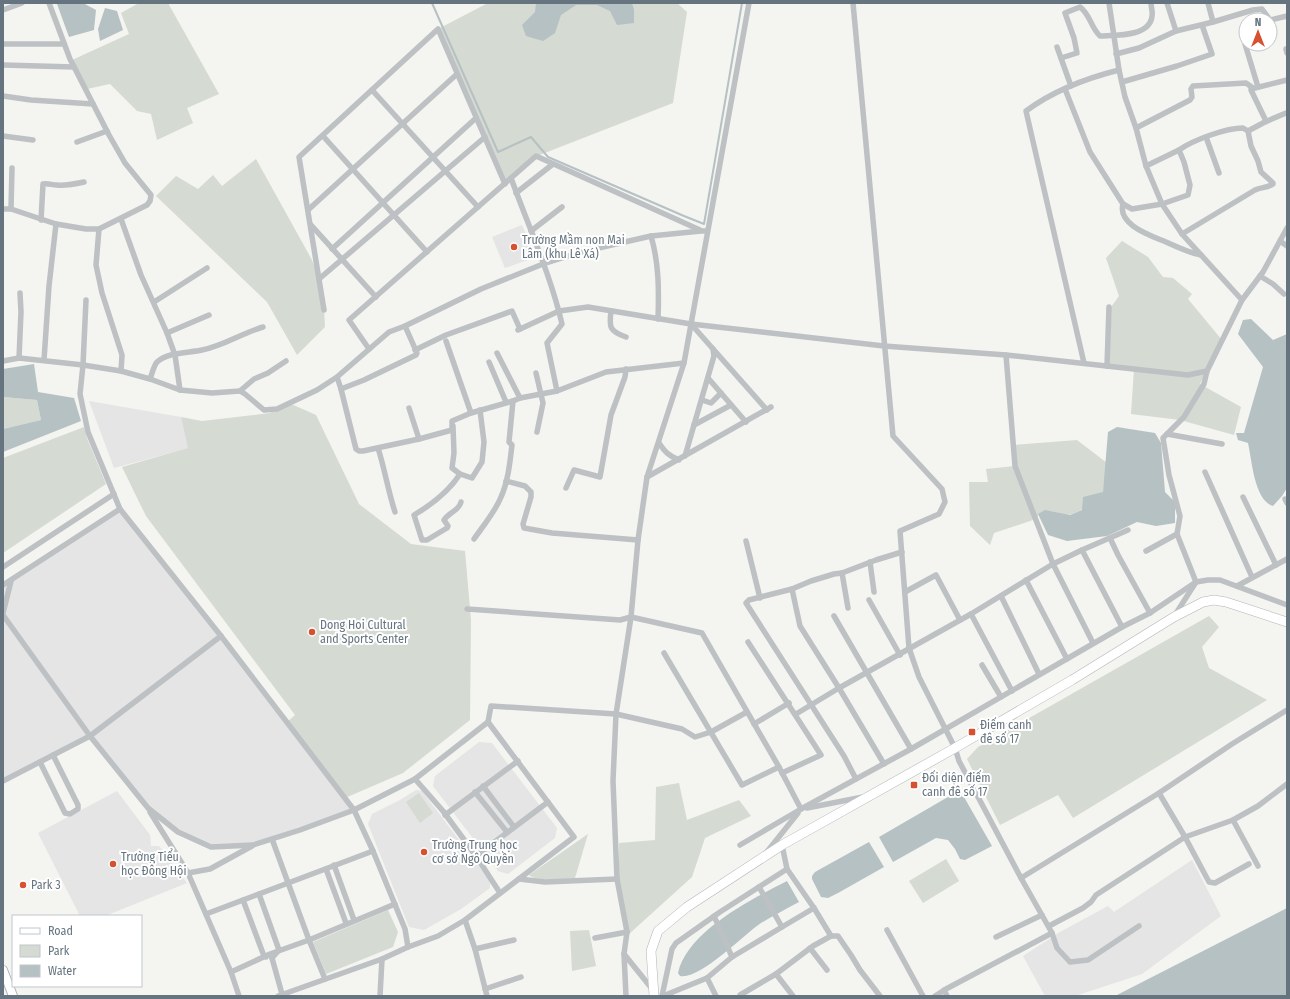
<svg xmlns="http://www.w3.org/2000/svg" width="1290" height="999" viewBox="0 0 1290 999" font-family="'Fira Sans Condensed',sans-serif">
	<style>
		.built { fill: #e4e5e4 }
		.green { fill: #d5dad2 }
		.water { fill: #b6c1c4 }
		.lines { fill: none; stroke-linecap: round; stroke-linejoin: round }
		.stream { stroke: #b6c1c4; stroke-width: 2 }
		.secondary-casing { stroke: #b0b5b8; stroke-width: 10 }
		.primary-casing { stroke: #b1b5b8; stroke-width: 10 }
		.street { stroke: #bdc1c4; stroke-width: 5.5 }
		.secondary { stroke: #fff; stroke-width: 8 }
		.primary { stroke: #fff; stroke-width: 9 }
		.poi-dot { fill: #d5512f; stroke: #fff; stroke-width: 1.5 }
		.labels { text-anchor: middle; stroke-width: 4; stroke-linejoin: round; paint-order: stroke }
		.poi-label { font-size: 12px; fill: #65747f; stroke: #fff; text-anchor: start }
	</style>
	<rect width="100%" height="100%" fill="#f4f4f0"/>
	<g class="built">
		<path d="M 522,225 L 536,257 L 505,268 L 492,237 Z"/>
		<path d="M 89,401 L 181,417 L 189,448 L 114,468 Z"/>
		<path d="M 120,509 L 354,810 L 253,845 L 211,847 L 178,832 L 148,808 L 90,736 L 3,778 L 3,585 Z"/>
		<path d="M 479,742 L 492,743 L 557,828 L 555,838 L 508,874 L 498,871 L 433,786 L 435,776 Z"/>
		<path d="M 416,790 L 422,791 L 490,881 L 490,888 L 461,909 L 424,930 L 409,927 L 368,824 L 372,814 L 400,800 Z"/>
		<path d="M 117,791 L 150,835 L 151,846 L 159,846 L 187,883 L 105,916 L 80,916 L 38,833 Z"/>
		<path d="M 1192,860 L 1221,916 L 1142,974 L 1075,996 L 1045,996 L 1023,956 L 1060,932 L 1108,906 L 1114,912 Z"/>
	</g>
	<g class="green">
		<path d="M 139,3 L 168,3 L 219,94 L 187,108 L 193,123 L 157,140 L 151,114 L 137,111 L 110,84 L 87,89 L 72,60 L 129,34 L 121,13 Z"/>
		<path d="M 488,3 L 677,3 L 687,12 L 673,103 L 537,156 L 505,184 L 438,29 Z"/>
		<path d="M 256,159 L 312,260 L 319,279 L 324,310 L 325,327 L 297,355 L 267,302 L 156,196 L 176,176 L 198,189 L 213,175 L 222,186 Z"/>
		<path d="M 1122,241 L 1148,257 L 1163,277 L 1173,278 L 1192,294 L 1188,299 L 1222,340 L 1200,384 L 1241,407 L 1234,435 L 1180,420 L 1131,414 L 1134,369 L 1107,366 L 1109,310 L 1119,296 L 1106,258 Z"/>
		<path d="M 3,397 L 37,400 L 41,420 L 3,429 Z"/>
		<path d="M 289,403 L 316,415 L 359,504 L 411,544 L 465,551 L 471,620 L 470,720 L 403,773 L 345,798 L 287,722 L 295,715 L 146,516 L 122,467 L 188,448 L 181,417 L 202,421 L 270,413 Z"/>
		<path d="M 84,427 L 87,438 L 106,484 L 3,553 L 3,458 Z"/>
		<path d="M 1077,440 L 1107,463 L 1103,492 C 1094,500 1085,510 1072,514 C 1059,518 1044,502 1036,519 L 994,533 L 990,545 L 970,526 L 969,482 L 988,482 L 986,469 L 1015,466 L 1014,445 Z"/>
		<path d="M 1209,616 L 1219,627 L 1202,647 L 1209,668 L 1267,700 L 1073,818 L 1058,795 L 1000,825 L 967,759 L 978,747 Z"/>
		<path d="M 679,783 L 687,820 L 739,800 L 751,816 L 705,838 L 692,877 L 629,934 L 619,880 L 619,843 L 655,840 L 656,787 Z"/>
		<path d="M 419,793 L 433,813 L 420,823 L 406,802 Z"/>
		<path d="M 588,834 L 575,878 C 564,879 537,882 529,875 Z"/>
		<path d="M 946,859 L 959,881 L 923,903 L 909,881 Z"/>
		<path d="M 388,910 L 398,932 L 393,947 L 326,974 L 313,942 Z"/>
		<path d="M 589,930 L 596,966 L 572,971 L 570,931 Z"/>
	</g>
	<g class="water">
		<path d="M 59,3 L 83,3 L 96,10 L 94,30 L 69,37 L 57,4 Z"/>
		<path d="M 536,3 L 632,3 L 634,10 L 634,23 L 617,25 L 610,11 L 597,5 L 576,5 L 561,15 L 555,33 L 543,41 L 526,36 L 522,25 L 535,12 Z"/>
		<path d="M 105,8 L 117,11 L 123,30 L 100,41 L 98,29 Z"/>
		<path d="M 1251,319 L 1273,340 L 1287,334 L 1287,488 L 1282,496 L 1273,506 C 1254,500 1252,460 1248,443 L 1238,440 L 1236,433 L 1244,433 L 1263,367 L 1238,334 L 1243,320 Z"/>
		<path d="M 34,364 L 38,392 L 74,398 L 81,421 L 3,452 L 3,429 L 41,420 L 37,400 L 3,397 L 3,369 Z"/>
		<path d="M 1117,427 L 1155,433 L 1161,443 L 1165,492 L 1175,502 L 1175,523 L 1156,526 L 1137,522 L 1107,536 L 1067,541 L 1048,535 L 1038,514 L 1045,510 L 1070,515 L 1082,510 L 1083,497 L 1103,492 L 1108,432 Z"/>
		<path d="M 960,790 L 992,846 L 965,860 L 960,859 L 955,849 L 948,840 L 936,838 L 893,862 L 879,837 Z"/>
		<path d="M 869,842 L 884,867 L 838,893 L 828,898 L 821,897 L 812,879 L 812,876 L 815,872 Z"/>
		<path d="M 787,881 L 799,902 C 786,909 773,916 761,923 C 743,935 700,980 680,976 L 678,973 C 687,931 752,899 787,881 Z"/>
		<path d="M 1287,908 L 1287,996 L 1115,996 Z"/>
	</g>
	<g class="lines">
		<path class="stream" d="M 432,3 L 498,152 L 531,137 L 548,157 L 684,216 L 704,224 L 742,3"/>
		<defs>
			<path id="secondary" d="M 3,970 L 13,996"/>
			<path id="primary" d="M 654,996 L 651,951 L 658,931 L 687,907 L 782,845 L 955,748 L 1072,680 L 1174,617 L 1203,602 L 1214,600 L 1226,602 L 1287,622"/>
		</defs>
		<use href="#secondary" class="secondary-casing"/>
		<use href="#primary" class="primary-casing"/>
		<g class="street">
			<path d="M 853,3 L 893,436 L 942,489 L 945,502 L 939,514 L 900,531 L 909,648 L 919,677 L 955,748 L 959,761 L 1021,878 L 1052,933 L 1057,948 L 1070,962 L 1088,960 L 1139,926"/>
			<path d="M 1109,3 L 1119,70 L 1125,97 L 1136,128 L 1146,166 L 1162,204 L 1182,234 L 1242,300"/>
			<path d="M 1167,3 L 1176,31"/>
			<path d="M 1208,3 L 1213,22"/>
			<path d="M 3,10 L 22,3"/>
			<path d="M 3,44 L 64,44"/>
			<path d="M 1245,44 L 1258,87"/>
			<path d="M 1057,47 L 1071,86"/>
			<path d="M 1286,49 L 1287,53"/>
			<path d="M 1116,54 L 1139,48 L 1176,31 L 1213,22 L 1253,10 L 1262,9 L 1270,20 L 1287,16"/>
			<path d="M 1061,58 L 1077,53 L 1074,38 L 1065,13 L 1080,7 C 1090,14 1091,28 1100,36 C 1116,35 1150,37 1152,16 C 1153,12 1151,7 1151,3"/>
			<path d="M 3,65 L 74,67"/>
			<path d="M 1122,82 L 1177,66 L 1212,54 L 1202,25"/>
			<path d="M 1065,89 L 1090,152 L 1123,204 L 1132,209 L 1162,204 L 1188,195 L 1190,185 L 1184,162 L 1179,150 C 1193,140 1226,128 1243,128 L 1248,131 L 1263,123 L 1265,122 L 1265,119 L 1251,90 L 1251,89 L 1287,80"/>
			<path d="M 372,90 L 478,207"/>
			<path d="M 3,96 L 31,100 L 93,104"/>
			<path d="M 1265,122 L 1286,113"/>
			<path d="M 1136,128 L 1190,100 L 1192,97 L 1191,89 L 1193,86 L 1246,83 L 1253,88"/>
			<path d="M 3,136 L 33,140"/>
			<path d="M 323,136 L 427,252"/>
			<path d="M 1206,137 L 1219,173"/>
			<path d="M 77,142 L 107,131"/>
			<path d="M 1146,166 L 1179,150"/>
			<path d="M 511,178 C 528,225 551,276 562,324 L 547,343 L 557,391"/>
			<path d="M 516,193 L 553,164"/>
			<path d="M 1123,204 C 1117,225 1152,236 1166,242 C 1177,247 1189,253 1201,255"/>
			<path d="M 3,209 L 11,209 L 56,224 L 86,229 L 99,229 L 147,205 L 150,201 L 151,195 L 125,163 L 109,135 L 70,59 L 49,3"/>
			<path d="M 11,209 L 12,168"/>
			<path d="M 308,210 L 457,74"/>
			<path d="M 121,219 L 141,275 L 167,333 L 175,355 L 180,390"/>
			<path d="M 41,220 L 43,184 C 48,183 52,185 57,185 C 66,186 75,184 84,182"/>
			<path d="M 311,225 L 376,297"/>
			<path d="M 99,229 L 96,265 L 102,293 L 122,355 L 121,371"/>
			<path d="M 531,231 L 562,207"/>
			<path d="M 1182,234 L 1255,190 C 1261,187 1267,188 1273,184 L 1273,183 L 1261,172 L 1258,161 L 1251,146 L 1248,131"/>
			<path d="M 651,236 C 659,263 659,291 658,319"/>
			<path d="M 1280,241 L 1287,246"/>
			<path d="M 332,249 L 476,118"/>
			<path d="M 1260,276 L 1273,284 L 1284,294"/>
			<path d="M 319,279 L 485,137"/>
			<path d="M 86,300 L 83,365 L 80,394 L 88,432 L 120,509 L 221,636 L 354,810 L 373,851 L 405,929 L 408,947"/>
			<path d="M 154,302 L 207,268"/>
			<path d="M 324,310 L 299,157 L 438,29 L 505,184"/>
			<path d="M 611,311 C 609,327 609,331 626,337"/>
			<path d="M 691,324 L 767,410"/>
			<path d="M 518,330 L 559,311 L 588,307 L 691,324 L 884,346 L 1006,355 L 1188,375 L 1207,371 L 1242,300 L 1263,272 L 1287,228"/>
			<path d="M 167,333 L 209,315"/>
			<path d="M 446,341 L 471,413"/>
			<path d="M 369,349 L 349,320 L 536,156 L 700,230"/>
			<path d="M 415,350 L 446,335 L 512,311 L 520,329"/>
			<path d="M 497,353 L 520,398"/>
			<path d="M 1006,355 L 1015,466 L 1053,564 L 1093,643"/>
			<path d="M 19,358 L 21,312 L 20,293"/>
			<path d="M 44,360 L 49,286 L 56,224"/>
			<path d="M 3,361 L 19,358 L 83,365 L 121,371 L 150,379 L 180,390 L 212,393 L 240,391 L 254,379 L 268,373 L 286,361"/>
			<path d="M 489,362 L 506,402"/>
			<path d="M 1084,363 L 1026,111 C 1053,91 1087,78 1119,70"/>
			<path d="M 1107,366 L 1109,307"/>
			<path d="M 536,373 L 543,403 L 537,432"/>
			<path d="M 337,377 L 341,389 L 356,449 L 359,451 L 363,451 L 419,439 L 452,430 L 452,421 L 471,413 L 513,401 L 520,398 L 557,391 L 606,372 L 684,363"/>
			<path d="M 708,378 L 746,422"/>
			<path d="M 150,379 C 152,374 154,365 157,362 C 168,352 188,353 202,350 C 223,346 242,333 263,327"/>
			<path d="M 341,389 L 364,380 L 416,355 L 417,353 L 405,326"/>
			<path d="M 240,391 L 245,394 L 264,410 L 277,409 L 317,390 L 337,377 L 389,332 L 405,326 L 481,289 L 543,264 L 581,252 L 651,236 L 701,231 L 707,231"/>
			<path d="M 702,400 L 711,403 L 721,393"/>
			<path d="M 409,408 L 419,439"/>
			<path d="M 694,425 L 731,405"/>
			<path d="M 453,426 L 454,453 L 452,468 L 460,474 L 472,478 L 482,462 L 484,442 L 480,410"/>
			<path d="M 1167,434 L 1222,444"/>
			<path d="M 659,443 C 665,452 669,456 679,460"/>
			<path d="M 378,448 C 385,470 388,491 395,512"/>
			<path d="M 685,456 L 714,356 L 713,349"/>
			<path d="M 1205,472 L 1252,577"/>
			<path d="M 460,474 C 449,491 431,505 414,515 L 422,540 L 427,540 L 447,528 L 448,526 L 444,520 C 449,512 459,511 461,502"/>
			<path d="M 647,477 L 771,407"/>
			<path d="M 506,481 L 525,486 L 531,492 L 531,497 L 523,524 L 524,528 L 552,533 L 638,540"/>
			<path d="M 566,488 L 574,470 L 600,477 L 611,415 L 625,377 L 626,369"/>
			<path d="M 1243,497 L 1276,565"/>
			<path d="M 1285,499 L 1287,503"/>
			<path d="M 1110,538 L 1118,555 L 1150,613"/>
			<path d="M 474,539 C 483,526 495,512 501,497 C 508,482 510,462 512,445 L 509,442 L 513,401"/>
			<path d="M 746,541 L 760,598"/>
			<path d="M 1082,550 L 1122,627"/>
			<path d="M 1146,551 L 1177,534"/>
			<path d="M 870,562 L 874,592"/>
			<path d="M 3,567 L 114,494"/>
			<path d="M 842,573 L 848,608"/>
			<path d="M 1026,580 L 1067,659"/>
			<path d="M 3,585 L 120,509"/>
			<path d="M 1237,586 L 1287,559"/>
			<path d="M 792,589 L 800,626 L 839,688 L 884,764"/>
			<path d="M 905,592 L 936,575 L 960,620"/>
			<path d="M 1001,596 L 1039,674"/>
			<path d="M 869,600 L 900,655"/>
			<path d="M 467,609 L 620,620 L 631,617 L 702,633 L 779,767 L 801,809"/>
			<path d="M 3,613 L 11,581"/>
			<path d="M 971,614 L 1012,691"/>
			<path d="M 3,615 L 90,736 L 148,808 L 178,832 L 211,847 L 253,845 L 300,830 L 354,810 L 415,779 L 488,722 L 574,837 L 465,920 L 438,936 L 408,947 L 382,959 L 278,996"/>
			<path d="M 1175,615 L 1196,582 L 1177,534 L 1180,516 L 1169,475 L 1163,438 L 1184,417 L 1204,384 L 1207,371"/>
			<path d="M 834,616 L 911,749"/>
			<path d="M 748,642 L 821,755 L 782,773"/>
			<path d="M 664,653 L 742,785 L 779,767"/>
			<path d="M 982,665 L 1001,697"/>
			<path d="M 796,714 L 839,688 L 971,614 L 1053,564 L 1082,550 L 1128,530"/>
			<path d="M 488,722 L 491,706 L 616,714 L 682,729 L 695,737 L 711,732 L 747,712"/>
			<path d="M 754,724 L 789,703"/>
			<path d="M 40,762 L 65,813 L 70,814 L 78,809 L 78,805 L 53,755"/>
			<path d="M 415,779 L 443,811 L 476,856 L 500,893"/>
			<path d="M 856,779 L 844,756 L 746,603 L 749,600 L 792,589 L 811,581 L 834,574 L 842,573 L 876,560 L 902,552"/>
			<path d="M 3,781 L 90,736 L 221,636"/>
			<path d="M 483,786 L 514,827"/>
			<path d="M 475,792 L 507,832"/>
			<path d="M 1159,793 L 1185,837 L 1209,882 L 1215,883 L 1249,864"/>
			<path d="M 807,808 L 863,797"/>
			<path d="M 150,812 L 188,873 L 210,869 L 252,846"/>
			<path d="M 445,815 L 518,761"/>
			<path d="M 1233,820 L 1258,866"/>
			<path d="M 272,839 L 309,940 L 325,979"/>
			<path d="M 740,845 L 801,809 L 911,749 L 1122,627 L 1150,613 L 1196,582 L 1208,580 L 1220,580 L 1287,605"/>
			<path d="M 782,845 L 787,869 L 814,908 L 831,936 L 838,936 L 851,955 L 860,970 L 880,996"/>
			<path d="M 766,853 L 798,813"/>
			<path d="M 476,856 L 548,802"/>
			<path d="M 334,865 L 354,920"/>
			<path d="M 326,869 L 346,923"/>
			<path d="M 188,873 L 231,972 L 239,996"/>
			<path d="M 1021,878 L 1159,793 L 1232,744 L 1287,710"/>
			<path d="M 519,879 L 545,882 L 617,879"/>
			<path d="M 759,887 L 782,927 L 814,908"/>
			<path d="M 259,894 L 279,950 L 272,958"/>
			<path d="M 243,900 L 264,956 L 266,957"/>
			<path d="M 206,914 L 373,851"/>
			<path d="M 714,916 L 732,957"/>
			<path d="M 465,920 L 475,949 L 487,996"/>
			<path d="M 1049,926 L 1083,908 L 1091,902 L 1096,895 L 1185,837 L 1233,820 L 1258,806 L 1287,784"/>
			<path d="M 887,930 L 923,996"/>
			<path d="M 996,937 L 1042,915"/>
			<path d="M 595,938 L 627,932"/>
			<path d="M 810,948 L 827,970"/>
			<path d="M 475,949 L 514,940"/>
			<path d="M 624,954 L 626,996"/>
			<path d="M 272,958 L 282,994"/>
			<path d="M 231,972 L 270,954 L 309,940 L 395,904"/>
			<path d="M 776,974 L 793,996"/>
			<path d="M 707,978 L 716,996"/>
			<path d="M 485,989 L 521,977"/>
			<path d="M 653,990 L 624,954 L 627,932 L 617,879 L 613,781 L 616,714 L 631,617 L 638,540 L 647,477 L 684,363 L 749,3"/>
			<path d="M 944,990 L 947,996"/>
			<path d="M 380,996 L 382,959"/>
			<path d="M 662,996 L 672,949 L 676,943 L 720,912 L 787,869"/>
			<path d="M 663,996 L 707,978 L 732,957 L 782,927"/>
			<path d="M 740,996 L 740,995 L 776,974 L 813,946 L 831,936"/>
			<path d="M 935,996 L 946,989 L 1052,933"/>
		</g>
		<use href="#secondary" class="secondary"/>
		<use href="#primary" class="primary"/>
	</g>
	<g class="poi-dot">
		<circle cx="514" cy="247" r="4"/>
		<circle cx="312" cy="632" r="4"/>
		<rect x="968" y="728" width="8" height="8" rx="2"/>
		<rect x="910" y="781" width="8" height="8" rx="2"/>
		<circle cx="424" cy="852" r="4"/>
		<circle cx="113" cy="864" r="4"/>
		<circle cx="23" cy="885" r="4"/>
	</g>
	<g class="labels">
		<g class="poi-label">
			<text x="522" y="244">Trường Mầm non Mai<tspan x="522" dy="14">Lâm (khu Lê Xá)</tspan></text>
			<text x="320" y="629">Dong Hoi Cultural<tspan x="320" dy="14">and Sports Center</tspan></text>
			<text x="980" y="729">Điếm canh<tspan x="980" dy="14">đê số 17</tspan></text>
			<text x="922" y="782">Đối diện điếm<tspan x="922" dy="14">canh đê số 17</tspan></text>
			<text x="432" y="849">Trường Trung học<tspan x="432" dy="14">cơ sở Ngô Quyền</tspan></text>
			<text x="121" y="861">Trường Tiểu<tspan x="121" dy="14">học Đông Hội</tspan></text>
			<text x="31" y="889">Park 3</text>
		</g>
	</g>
	<rect width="1290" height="999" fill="none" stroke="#65747f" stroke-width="8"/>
	<rect x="12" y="915" width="130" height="72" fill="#ffffff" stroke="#c1c7cc"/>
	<rect x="20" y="928" width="20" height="6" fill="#ffffff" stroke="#c1c7cc"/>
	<text x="48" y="935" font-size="12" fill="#65747f">Road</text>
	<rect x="20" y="945" width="20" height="12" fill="#d5dad2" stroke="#c1c7cc"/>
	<text x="48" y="955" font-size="12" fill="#65747f">Park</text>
	<rect x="20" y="965" width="20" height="12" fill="#b6c1c4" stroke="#c1c7cc"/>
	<text x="48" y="975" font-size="12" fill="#65747f">Water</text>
	<g transform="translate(1258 32)"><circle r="19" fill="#ffffff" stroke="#c1c7cc"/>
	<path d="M0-3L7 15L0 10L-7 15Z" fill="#d5512f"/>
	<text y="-6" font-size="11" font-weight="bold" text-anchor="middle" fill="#65747f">N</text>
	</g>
</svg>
